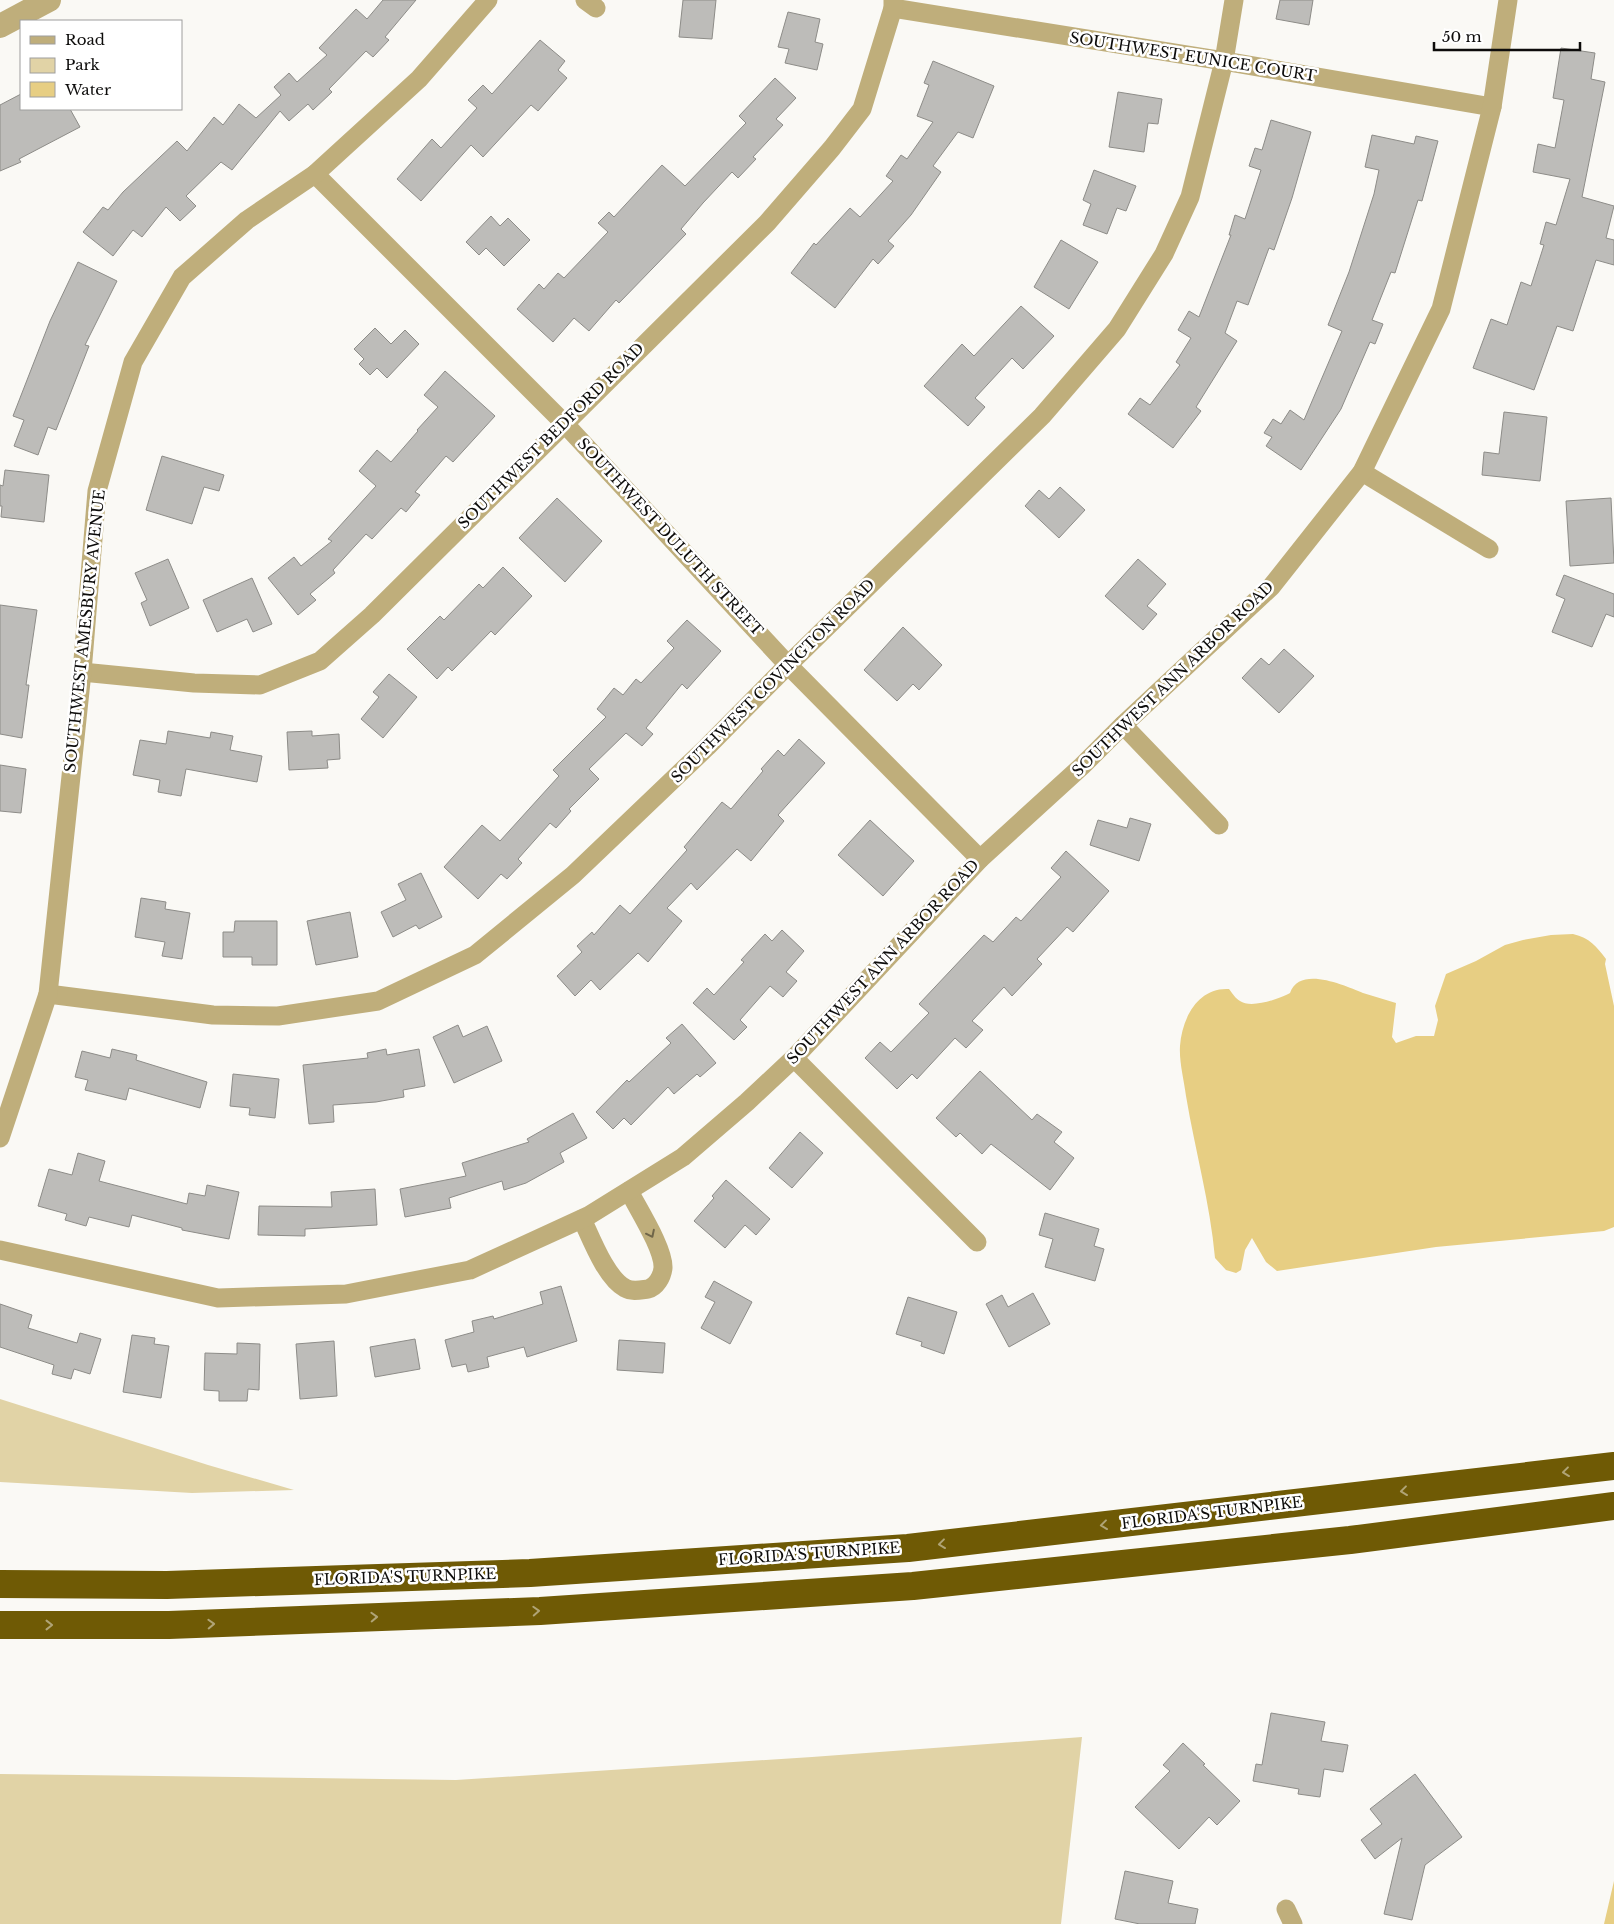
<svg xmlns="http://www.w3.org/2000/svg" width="1614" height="1924" viewBox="0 0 1614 1924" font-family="'Libre Baskerville',serif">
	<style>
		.green { fill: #e1d3a6 }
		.water { fill: #e7ce83 }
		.building { fill: #bdbcb9; stroke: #8d8c88 }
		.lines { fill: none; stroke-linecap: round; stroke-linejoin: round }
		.minor { stroke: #bfae7b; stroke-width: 19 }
		.tertiary { stroke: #bfae7b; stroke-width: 24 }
		.motorway { stroke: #6f5a05; stroke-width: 28 }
		.oneway { stroke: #6f6549 }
		.oneway2 { stroke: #b0a476 }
		.labels { text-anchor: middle; stroke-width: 5; stroke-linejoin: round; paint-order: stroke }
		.street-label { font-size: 15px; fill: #0d0c0b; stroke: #fff }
	</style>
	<rect width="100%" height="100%" fill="#faf9f5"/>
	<g class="green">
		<path d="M 0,1399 L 208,1465 L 294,1490 L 192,1493 L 0,1482 Z"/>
		<path d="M 1082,1737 L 1061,1924 L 0,1924 L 0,1774 L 456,1780 L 812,1757 Z"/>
	</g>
	<g class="water">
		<path d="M 1573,934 C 1590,938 1596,946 1606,959 L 1605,964 L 1614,1006 L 1614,1227 L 1604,1231 L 1436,1247 L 1277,1271 L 1266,1262 L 1252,1238 L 1245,1250 L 1241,1270 L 1236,1273 L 1226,1270 L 1215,1258 C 1210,1203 1195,1150 1186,1096 C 1184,1080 1179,1062 1180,1046 C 1182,1018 1198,987 1229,989 C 1232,993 1236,999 1240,1001 C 1251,1009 1279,999 1290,993 C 1300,965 1345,986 1363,993 C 1374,996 1385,1000 1396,1003 L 1392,1037 L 1396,1043 L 1416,1036 L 1434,1036 L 1438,1020 L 1435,1006 L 1446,974 L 1476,961 L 1505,945 L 1523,940 L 1551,935 Z"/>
		<path d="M 1614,1881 L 1614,1924 L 1604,1924 Z"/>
	</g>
	<g class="building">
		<path d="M 383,0 L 416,0 L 385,37 L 389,40 L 373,57 L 366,51 L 329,89 L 332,92 L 313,110 L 308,104 L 289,121 L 280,111 L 232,170 L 221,162 L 186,196 L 196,206 L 180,221 L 166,207 L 142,237 L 133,230 L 113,256 L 83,232 L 103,207 L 108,210 L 123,192 L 177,141 L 187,151 L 214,117 L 223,125 L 239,104 L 256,118 L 281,95 L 274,87 L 289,73 L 297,82 L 327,55 L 319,48 L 356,9 L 367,19 Z"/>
		<path d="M 683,0 L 716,0 L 712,39 L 679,37 Z"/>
		<path d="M 1280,0 L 1313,0 L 1309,25 L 1276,19 Z"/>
		<path d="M 788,12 L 820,19 L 815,42 L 823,44 L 817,70 L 785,63 L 789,49 L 778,47 Z"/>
		<path d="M 540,40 L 565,61 L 558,70 L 567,78 L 538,111 L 531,105 L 483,157 L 471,145 L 421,201 L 397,179 L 432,139 L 441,148 L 477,108 L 468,100 L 483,85 L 492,94 Z"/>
		<path d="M 1561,48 L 1595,53 L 1591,79 L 1605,82 L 1582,197 L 1614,206 L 1606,238 L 1614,240 L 1614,265 L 1596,260 L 1573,331 L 1557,326 L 1534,390 L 1473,368 L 1491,319 L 1507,325 L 1521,282 L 1531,286 L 1544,245 L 1540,244 L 1546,222 L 1556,225 L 1570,179 L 1533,172 L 1538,144 L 1555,148 L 1564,100 L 1553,98 Z"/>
		<path d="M 933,61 L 994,86 L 973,138 L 958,132 L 933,166 L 941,172 L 911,215 L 888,241 L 894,246 L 878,264 L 873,259 L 835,308 L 791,273 L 814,243 L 816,245 L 850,208 L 860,217 L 893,181 L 886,176 L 901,155 L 907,159 L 933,122 L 917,116 L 929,85 L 924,83 Z"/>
		<path d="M 775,78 L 796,98 L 776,119 L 783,125 L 753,157 L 756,159 L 738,178 L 732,172 L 703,203 L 681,229 L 686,234 L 619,303 L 616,300 L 589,331 L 574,318 L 553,342 L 517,309 L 539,284 L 544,289 L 558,273 L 564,278 L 608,232 L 598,223 L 609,212 L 614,217 L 662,165 L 685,186 L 746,123 L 739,116 Z"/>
		<path d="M 1118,92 L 1162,99 L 1158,124 L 1148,123 L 1144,152 L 1109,147 Z"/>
		<path d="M 21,94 L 21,109 L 70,109 L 80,127 L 19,159 L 21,162 L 0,171 L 0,105 Z"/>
		<path d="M 1271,120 L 1311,132 L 1292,198 L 1274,250 L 1269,248 L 1248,305 L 1237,301 L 1225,333 L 1237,341 L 1196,407 L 1201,411 L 1173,448 L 1128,414 L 1140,398 L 1150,405 L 1180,365 L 1176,362 L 1191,338 L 1178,330 L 1189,311 L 1199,317 L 1231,235 L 1229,235 L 1235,215 L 1245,219 L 1261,170 L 1249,166 L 1255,148 L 1262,150 Z"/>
		<path d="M 1372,135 L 1414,144 L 1416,136 L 1438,141 L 1422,201 L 1418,200 L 1395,273 L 1391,272 L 1372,320 L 1383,324 L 1375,344 L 1370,342 L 1341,409 L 1301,470 L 1266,446 L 1272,437 L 1264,433 L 1273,419 L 1281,424 L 1290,410 L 1304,420 L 1342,331 L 1328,325 L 1349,272 L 1374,194 L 1379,170 L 1365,167 Z"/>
		<path d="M 1094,170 L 1136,186 L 1126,211 L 1117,208 L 1107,234 L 1083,225 L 1091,204 L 1083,200 Z"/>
		<path d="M 491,216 L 500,226 L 508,218 L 530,240 L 504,266 L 486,248 L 479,255 L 466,242 Z"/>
		<path d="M 1061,240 L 1098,262 L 1069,309 L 1034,287 Z"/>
		<path d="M 78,262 L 117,281 L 85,345 L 89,346 L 56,430 L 48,427 L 38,455 L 14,446 L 24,420 L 13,416 L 50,321 Z"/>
		<path d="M 1021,306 L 1054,336 L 1023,369 L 1012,358 L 975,398 L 985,407 L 968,426 L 924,386 L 962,344 L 974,356 Z"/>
		<path d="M 375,328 L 391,344 L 405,330 L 419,344 L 387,378 L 377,368 L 370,375 L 359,364 L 364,359 L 354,349 Z"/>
		<path d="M 445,371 L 495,416 L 453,462 L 446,456 L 415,492 L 420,495 L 406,512 L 401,508 L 372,539 L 366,534 L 333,570 L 335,573 L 310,594 L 316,600 L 298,615 L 268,578 L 294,557 L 301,566 L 332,541 L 328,539 L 376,486 L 359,471 L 377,450 L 391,462 L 418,431 L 417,430 L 438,407 L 424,395 Z"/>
		<path d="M 1504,412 L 1547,417 L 1540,481 L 1482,475 L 1484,452 L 1499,454 Z"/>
		<path d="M 162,456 L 224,475 L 219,491 L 204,487 L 192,524 L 146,510 Z"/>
		<path d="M 5,470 L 49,475 L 44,522 L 1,517 L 2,506 L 0,506 L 0,485 L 3,486 Z"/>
		<path d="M 1060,487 L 1085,510 L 1059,538 L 1025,506 L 1039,490 L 1049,499 Z"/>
		<path d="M 557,498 L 602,541 L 565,582 L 519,538 Z"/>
		<path d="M 1611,498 L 1614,563 L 1570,566 L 1566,501 Z"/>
		<path d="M 168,559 L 189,608 L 150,626 L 141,603 L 147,600 L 135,573 Z"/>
		<path d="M 1138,559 L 1166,584 L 1147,606 L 1157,614 L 1143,630 L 1105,596 Z"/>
		<path d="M 503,567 L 532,596 L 495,635 L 491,631 L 452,671 L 448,667 L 437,679 L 407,649 L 440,616 L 444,620 L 479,584 L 483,588 Z"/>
		<path d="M 1564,575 L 1614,594 L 1614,617 L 1606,614 L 1592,647 L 1552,632 L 1565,599 L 1556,595 Z"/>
		<path d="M 252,578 L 272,624 L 253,632 L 247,619 L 217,632 L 203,600 Z"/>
		<path d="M 0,605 L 37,610 L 26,685 L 29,685 L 22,738 L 0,734 Z"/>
		<path d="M 687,620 L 721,651 L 687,689 L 682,684 L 646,728 L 653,734 L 642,746 L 626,733 L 589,769 L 599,779 L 569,809 L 571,811 L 556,828 L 550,823 L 518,859 L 522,863 L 507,879 L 501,874 L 478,899 L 444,867 L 482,825 L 500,841 L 559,776 L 553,770 L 606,717 L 597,709 L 614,688 L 623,695 L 636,679 L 641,683 L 674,648 L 667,641 Z"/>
		<path d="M 903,627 L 942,665 L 919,690 L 913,684 L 897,701 L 864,670 Z"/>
		<path d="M 1284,649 L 1314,676 L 1279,713 L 1242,678 L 1261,658 L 1269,665 Z"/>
		<path d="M 389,674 L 417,697 L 383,738 L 361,719 L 379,697 L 373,692 Z"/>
		<path d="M 168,731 L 210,738 L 211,732 L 233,736 L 230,750 L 262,756 L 257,782 L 186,769 L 181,796 L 158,792 L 160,780 L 133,775 L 140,740 L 166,744 Z"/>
		<path d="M 312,731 L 312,736 L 339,734 L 340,759 L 327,760 L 328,768 L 289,770 L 287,732 Z"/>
		<path d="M 799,739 L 825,763 L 778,815 L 784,821 L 751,861 L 737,849 L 697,890 L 691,883 L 667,908 L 682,921 L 648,962 L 638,953 L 600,990 L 591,980 L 575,996 L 557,976 L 582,952 L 577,946 L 592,932 L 594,935 L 620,905 L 630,914 L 687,850 L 684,847 L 722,802 L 731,809 L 763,771 L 761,769 L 778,750 L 784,756 Z"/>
		<path d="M 0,765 L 26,769 L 21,813 L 0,811 Z"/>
		<path d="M 1130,818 L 1151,824 L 1139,861 L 1090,845 L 1098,820 L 1127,828 Z"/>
		<path d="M 870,820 L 914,861 L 883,896 L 838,855 Z"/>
		<path d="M 1066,851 L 1109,891 L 1073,932 L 1067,927 L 1037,959 L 1042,964 L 1012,996 L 1004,987 L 972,1021 L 983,1030 L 966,1048 L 955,1038 L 917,1079 L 912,1074 L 897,1089 L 865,1058 L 880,1042 L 891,1052 L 929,1013 L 919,1004 L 984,935 L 993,942 L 1016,917 L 1021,921 L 1061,877 L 1051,868 Z"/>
		<path d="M 421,873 L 442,917 L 419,929 L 416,925 L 393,937 L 381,912 L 406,900 L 398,884 Z"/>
		<path d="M 141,898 L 166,902 L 165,909 L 190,913 L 182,959 L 162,956 L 165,942 L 135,937 Z"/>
		<path d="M 350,912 L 358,957 L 316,965 L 307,921 Z"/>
		<path d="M 235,921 L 277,921 L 277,965 L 252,965 L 252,957 L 223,957 L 223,932 L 234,932 Z"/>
		<path d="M 782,930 L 804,951 L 786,972 L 797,981 L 783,997 L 770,986 L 740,1020 L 747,1027 L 734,1040 L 693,1003 L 707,988 L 714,995 L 744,962 L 741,960 L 765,934 L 772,941 Z"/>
		<path d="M 682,1024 L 716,1063 L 700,1077 L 697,1074 L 674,1094 L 668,1087 L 631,1125 L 624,1118 L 613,1129 L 596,1112 L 627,1080 L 629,1082 L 671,1043 L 666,1038 Z"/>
		<path d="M 458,1025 L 463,1037 L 487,1026 L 502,1061 L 454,1083 L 433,1037 Z"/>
		<path d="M 112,1049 L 137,1055 L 136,1060 L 207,1082 L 200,1108 L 129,1088 L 126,1100 L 85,1090 L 88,1080 L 75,1077 L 82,1051 L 110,1058 Z"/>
		<path d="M 386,1049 L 387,1055 L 419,1049 L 425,1086 L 403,1090 L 404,1097 L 376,1102 L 333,1105 L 334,1122 L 309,1124 L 303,1065 L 368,1058 L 367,1053 Z"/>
		<path d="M 980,1071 L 1032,1120 L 1037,1114 L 1062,1132 L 1054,1142 L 1074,1158 L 1050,1190 L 991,1144 L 982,1154 L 960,1133 L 956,1137 L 936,1118 Z"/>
		<path d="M 233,1074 L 279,1079 L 275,1118 L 249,1115 L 250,1108 L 230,1106 Z"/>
		<path d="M 573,1113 L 587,1138 L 560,1153 L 564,1162 L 526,1183 L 504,1190 L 502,1181 L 449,1198 L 451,1208 L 405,1217 L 400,1189 L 466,1176 L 462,1163 L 529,1142 L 527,1139 Z"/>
		<path d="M 800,1132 L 823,1153 L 792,1188 L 769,1168 Z"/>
		<path d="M 78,1153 L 105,1161 L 99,1181 L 187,1204 L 189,1193 L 205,1196 L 207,1185 L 239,1192 L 229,1239 L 182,1230 L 182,1228 L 132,1215 L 129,1227 L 89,1217 L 86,1226 L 65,1220 L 67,1214 L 38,1206 L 49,1169 L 72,1175 Z"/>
		<path d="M 726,1180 L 770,1219 L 756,1235 L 745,1225 L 725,1248 L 694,1221 L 714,1198 L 712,1196 Z"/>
		<path d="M 375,1189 L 377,1225 L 305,1229 L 305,1236 L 258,1235 L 259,1206 L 332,1207 L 331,1192 Z"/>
		<path d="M 1045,1213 L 1099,1229 L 1094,1246 L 1104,1249 L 1095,1281 L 1045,1267 L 1053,1239 L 1039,1235 Z"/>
		<path d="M 714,1281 L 752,1302 L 730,1344 L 701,1328 L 715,1302 L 705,1297 Z"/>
		<path d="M 561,1286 L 577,1341 L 527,1357 L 524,1347 L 487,1357 L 489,1367 L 468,1372 L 466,1364 L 452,1367 L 445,1340 L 474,1332 L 472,1321 L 493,1316 L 494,1319 L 543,1304 L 540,1292 Z"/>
		<path d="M 1033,1293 L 1050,1324 L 1009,1347 L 986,1304 L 1002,1295 L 1008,1307 Z"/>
		<path d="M 908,1297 L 957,1312 L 944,1354 L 921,1346 L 922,1342 L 896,1334 Z"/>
		<path d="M 0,1304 L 32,1315 L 28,1328 L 77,1343 L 80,1333 L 101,1339 L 90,1374 L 74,1369 L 71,1379 L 52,1374 L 54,1365 L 0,1347 Z"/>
		<path d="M 132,1335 L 155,1338 L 154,1344 L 169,1346 L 161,1398 L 123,1392 Z"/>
		<path d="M 415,1339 L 420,1369 L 375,1377 L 370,1347 Z"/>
		<path d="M 619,1340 L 665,1343 L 663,1373 L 617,1370 Z"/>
		<path d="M 334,1341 L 337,1396 L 300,1399 L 296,1344 Z"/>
		<path d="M 237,1343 L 260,1344 L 259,1390 L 248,1389 L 247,1401 L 219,1401 L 219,1391 L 204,1390 L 205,1353 L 237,1354 Z"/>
		<path d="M 1271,1713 L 1325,1722 L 1321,1741 L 1348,1745 L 1343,1772 L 1324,1769 L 1320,1797 L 1298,1794 L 1299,1789 L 1253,1781 L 1256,1764 L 1262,1765 Z"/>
		<path d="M 1183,1743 L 1205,1764 L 1203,1765 L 1240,1801 L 1217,1825 L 1209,1817 L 1179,1849 L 1135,1807 L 1170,1771 L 1163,1765 Z"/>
		<path d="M 1415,1774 L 1462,1837 L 1425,1865 L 1412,1920 L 1384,1914 L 1402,1838 L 1375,1859 L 1361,1840 L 1382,1824 L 1370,1809 Z"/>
		<path d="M 1125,1871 L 1173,1881 L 1168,1903 L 1198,1909 L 1195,1924 L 1140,1924 L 1115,1919 Z"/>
	</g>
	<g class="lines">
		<g class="minor">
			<path d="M 585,0 L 596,8"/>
			<path d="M 893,8 L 1224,61 L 1492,107"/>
			<path d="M 315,174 L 564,423 L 788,665 L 980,859"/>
			<path d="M 1362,472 L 1489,549"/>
			<path d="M 82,672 L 194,683 L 260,685 L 320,661 L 372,615 L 767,223 L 832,148 L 862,109 L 893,8 L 893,0"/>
			<path d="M 1123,725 L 1219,825"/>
			<path d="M 48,994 L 213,1015 L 278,1016 L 378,1001 L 475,955 L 573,875 L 707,747 L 788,665 L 1042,416 L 1117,329 L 1164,254 L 1190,197 L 1224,61 L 1234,0"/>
			<path d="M 794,1058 L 977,1242"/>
			<path d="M 0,1138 L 48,994 L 82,672 L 97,491 L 133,362 L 182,277 L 247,220 L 315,174 L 419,79 L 488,0"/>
			<path d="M 582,1219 C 591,1238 606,1278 625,1288 C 632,1292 640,1290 648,1289 C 656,1287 662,1277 663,1268 C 664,1249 638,1209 629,1191"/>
			<path d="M 0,1250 L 218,1298 L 346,1294 L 470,1270 L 588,1216 L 683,1157 L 747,1102 L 794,1058 L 980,859 L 1082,766 L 1123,725 L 1271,587 L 1362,472 L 1441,309 L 1492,107 L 1508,0"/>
			<path d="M 1286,1909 L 1293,1924"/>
		</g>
		<path class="tertiary" d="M 0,26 L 49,0"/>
		<g class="motorway">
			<path d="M 0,1584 L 167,1585 L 530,1573 L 908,1548 L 1614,1466"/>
			<path d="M 0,1625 L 169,1625 L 540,1611 L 913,1586 L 1350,1540 L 1614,1506"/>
		</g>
	</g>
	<defs><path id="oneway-chevron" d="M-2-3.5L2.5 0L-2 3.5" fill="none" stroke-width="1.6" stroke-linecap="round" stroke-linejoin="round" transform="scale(1.25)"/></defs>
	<use class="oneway" href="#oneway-chevron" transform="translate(651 1234) rotate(64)"/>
	<g class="oneway2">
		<use href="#oneway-chevron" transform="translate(1566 1472) rotate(173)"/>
		<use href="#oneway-chevron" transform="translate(1404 1491) rotate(173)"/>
		<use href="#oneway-chevron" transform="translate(1104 1525) rotate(173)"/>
		<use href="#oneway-chevron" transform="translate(942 1544) rotate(173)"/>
		<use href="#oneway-chevron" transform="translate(536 1611) rotate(-3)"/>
		<use href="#oneway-chevron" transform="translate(374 1617) rotate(-2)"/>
		<use href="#oneway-chevron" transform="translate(211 1624) rotate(-2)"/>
		<use href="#oneway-chevron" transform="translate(49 1625)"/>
	</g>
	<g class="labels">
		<g class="street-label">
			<text transform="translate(1193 57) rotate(9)" y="5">SOUTHWEST EUNICE COURT</text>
			<text transform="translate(551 436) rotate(-45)" y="5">SOUTHWEST BEDFORD ROAD</text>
			<text transform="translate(670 537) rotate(47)" y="5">SOUTHWEST DULUTH STREET</text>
			<text transform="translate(85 631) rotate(-84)" y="5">SOUTHWEST AMESBURY AVENUE</text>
			<text transform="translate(1173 679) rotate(-44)" y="5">SOUTHWEST ANN ARBOR ROAD</text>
			<text transform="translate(773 681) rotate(-45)" y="5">SOUTHWEST COVINGTON ROAD</text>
			<text transform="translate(883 962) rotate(-47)" y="5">SOUTHWEST ANN ARBOR ROAD</text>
			<text transform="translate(1212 1513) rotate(-7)" y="5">FLORIDA'S TURNPIKE</text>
			<text transform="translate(809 1554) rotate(-4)" y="5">FLORIDA'S TURNPIKE</text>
			<text transform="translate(405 1577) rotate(-2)" y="5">FLORIDA'S TURNPIKE</text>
		</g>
	</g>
	<rect x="20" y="20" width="162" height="90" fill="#ffffff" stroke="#9e9e9d"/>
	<rect x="30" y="36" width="25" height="8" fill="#bfae7b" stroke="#9e9e9d"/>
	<text x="65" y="45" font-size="15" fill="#0d0c0b">Road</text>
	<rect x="30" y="58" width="25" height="15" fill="#e1d3a6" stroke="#9e9e9d"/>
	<text x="65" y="70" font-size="15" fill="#0d0c0b">Park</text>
	<rect x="30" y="82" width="25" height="15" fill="#e7ce83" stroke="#9e9e9d"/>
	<text x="65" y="95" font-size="15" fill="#0d0c0b">Water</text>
	<path d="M1434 42v8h146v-8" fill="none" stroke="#0d0c0b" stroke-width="2.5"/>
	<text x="1442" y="42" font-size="15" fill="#0d0c0b" stroke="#ffffff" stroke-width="4" paint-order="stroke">50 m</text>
</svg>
